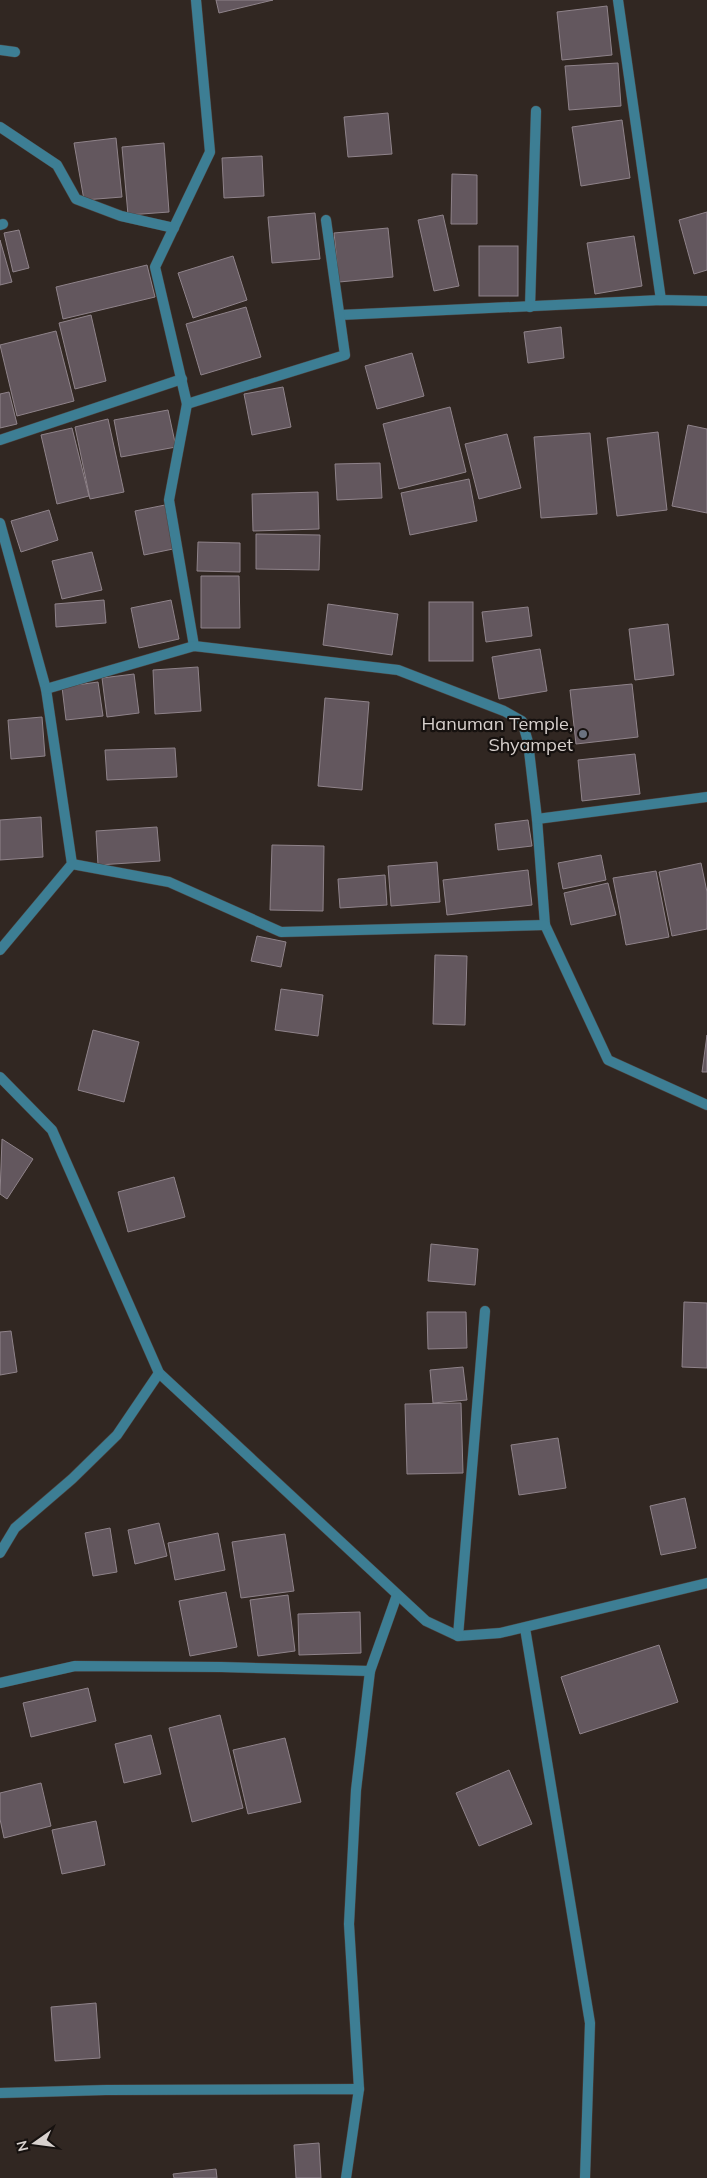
<svg xmlns="http://www.w3.org/2000/svg" width="707" height="2178" viewBox="0 0 707 2178" font-family="Mulish,sans-serif">
	<style>
		.building { fill: #63575e; stroke: #8f838a }
		.lines { fill: none; stroke-linecap: round; stroke-linejoin: round }
		.minor-casing { stroke: #4c423e; stroke-width: 11 }
		.minor { stroke: #3d7e94; stroke-width: 10 }
		.worship-dot { fill: #6b7280; stroke: #16110f; stroke-width: 2 }
		.labels { text-anchor: middle; stroke-width: 4.5; stroke-linejoin: round; paint-order: stroke }
		.poi-label { font-size: 18px; fill: #d8d1ce; stroke: #16110f; text-anchor: end }
	</style>
	<rect width="100%" height="100%" fill="#312722"/>
	<g class="building">
		<path d="M 216,0 L 273,0 L 219,13 Z"/>
		<path d="M 607,6 L 612,55 L 562,60 L 557,12 Z"/>
		<path d="M 618,63 L 621,106 L 569,110 L 565,66 Z"/>
		<path d="M 388,113 L 392,154 L 348,157 L 344,117 Z"/>
		<path d="M 622,120 L 630,178 L 581,186 L 572,127 Z"/>
		<path d="M 116,138 L 122,197 L 84,200 L 74,143 Z"/>
		<path d="M 164,143 L 169,212 L 128,215 L 122,147 Z"/>
		<path d="M 262,156 L 264,196 L 224,198 L 222,158 Z"/>
		<path d="M 452,174 L 477,175 L 477,224 L 451,224 Z"/>
		<path d="M 707,212 L 707,270 L 694,274 L 679,220 Z"/>
		<path d="M 315,213 L 320,259 L 272,263 L 268,217 Z"/>
		<path d="M 443,215 L 459,286 L 434,291 L 418,220 Z"/>
		<path d="M 388,228 L 393,277 L 339,282 L 334,233 Z"/>
		<path d="M 19,230 L 29,268 L 13,272 L 4,233 Z"/>
		<path d="M 634,236 L 642,286 L 595,294 L 587,243 Z"/>
		<path d="M 0,240 L 12,282 L 0,285 Z"/>
		<rect x="479" y="246" width="39" height="50"/>
		<path d="M 233,256 L 247,300 L 193,318 L 178,273 Z"/>
		<path d="M 147,265 L 155,297 L 63,319 L 56,287 Z"/>
		<path d="M 246,307 L 261,357 L 201,375 L 186,324 Z"/>
		<path d="M 91,315 L 106,381 L 75,389 L 59,323 Z"/>
		<path d="M 561,327 L 564,358 L 528,363 L 524,332 Z"/>
		<path d="M 56,331 L 74,401 L 17,416 L 0,345 Z"/>
		<path d="M 412,353 L 424,396 L 377,409 L 365,366 Z"/>
		<path d="M 283,387 L 291,427 L 252,435 L 244,394 Z"/>
		<path d="M 9,392 L 17,424 L 0,428 L 0,394 Z"/>
		<path d="M 450,407 L 466,472 L 399,489 L 383,424 Z"/>
		<path d="M 168,410 L 176,447 L 121,457 L 114,420 Z"/>
		<path d="M 108,419 L 124,492 L 90,499 L 75,427 Z"/>
		<path d="M 688,425 L 707,429 L 707,513 L 672,506 Z"/>
		<path d="M 72,428 L 89,496 L 57,504 L 41,435 Z"/>
		<path d="M 658,432 L 667,510 L 617,516 L 607,438 Z"/>
		<path d="M 590,433 L 597,514 L 541,518 L 534,437 Z"/>
		<path d="M 507,434 L 521,488 L 479,499 L 465,444 Z"/>
		<path d="M 380,463 L 382,498 L 337,500 L 335,464 Z"/>
		<path d="M 469,479 L 477,521 L 410,535 L 401,493 Z"/>
		<path d="M 318,492 L 319,529 L 253,531 L 252,494 Z"/>
		<path d="M 165,505 L 173,549 L 144,555 L 135,511 Z"/>
		<path d="M 49,510 L 58,540 L 21,552 L 11,521 Z"/>
		<path d="M 256,534 L 320,535 L 319,570 L 256,569 Z"/>
		<path d="M 198,542 L 240,543 L 240,572 L 197,571 Z"/>
		<path d="M 92,552 L 102,590 L 62,599 L 52,561 Z"/>
		<path d="M 201,576 L 239,576 L 240,628 L 201,628 Z"/>
		<path d="M 104,600 L 106,623 L 56,627 L 55,604 Z"/>
		<path d="M 171,600 L 179,639 L 139,648 L 131,608 Z"/>
		<rect x="429" y="602" width="44" height="59"/>
		<path d="M 328,604 L 398,614 L 392,655 L 323,645 Z"/>
		<path d="M 528,607 L 532,636 L 486,642 L 482,612 Z"/>
		<path d="M 668,624 L 674,675 L 635,680 L 629,629 Z"/>
		<path d="M 540,649 L 547,691 L 499,699 L 492,657 Z"/>
		<path d="M 198,667 L 201,711 L 155,714 L 153,670 Z"/>
		<path d="M 134,674 L 139,713 L 107,717 L 102,678 Z"/>
		<path d="M 98,682 L 103,716 L 66,720 L 62,687 Z"/>
		<path d="M 632,684 L 638,737 L 576,744 L 570,690 Z"/>
		<path d="M 325,698 L 369,702 L 362,790 L 318,786 Z"/>
		<path d="M 42,717 L 45,756 L 11,759 L 8,720 Z"/>
		<path d="M 175,748 L 177,777 L 107,780 L 105,750 Z"/>
		<path d="M 635,754 L 640,794 L 582,801 L 578,760 Z"/>
		<path d="M 41,817 L 43,857 L 0,860 L 0,820 Z"/>
		<path d="M 528,820 L 532,846 L 498,850 L 495,824 Z"/>
		<path d="M 157,827 L 160,861 L 98,865 L 96,831 Z"/>
		<path d="M 272,845 L 324,846 L 323,911 L 270,910 Z"/>
		<path d="M 601,855 L 606,880 L 563,889 L 558,863 Z"/>
		<path d="M 437,862 L 440,902 L 391,906 L 388,866 Z"/>
		<path d="M 701,863 L 707,892 L 707,929 L 672,936 L 659,872 Z"/>
		<path d="M 528,870 L 532,905 L 447,915 L 443,880 Z"/>
		<path d="M 656,871 L 669,937 L 626,945 L 613,878 Z"/>
		<path d="M 385,875 L 387,905 L 340,908 L 338,879 Z"/>
		<path d="M 608,883 L 616,915 L 571,925 L 564,893 Z"/>
		<path d="M 257,936 L 286,942 L 281,967 L 251,961 Z"/>
		<path d="M 435,955 L 467,956 L 465,1025 L 433,1024 Z"/>
		<path d="M 281,989 L 323,995 L 318,1036 L 275,1030 Z"/>
		<path d="M 93,1030 L 139,1042 L 124,1102 L 78,1090 Z"/>
		<path d="M 707,1035 L 707,1072 L 702,1072 Z"/>
		<path d="M 2,1139 L 33,1159 L 7,1199 L 0,1194 Z"/>
		<path d="M 174,1177 L 185,1217 L 128,1232 L 118,1192 Z"/>
		<path d="M 431,1244 L 478,1249 L 475,1285 L 428,1281 Z"/>
		<path d="M 684,1302 L 707,1303 L 707,1368 L 682,1367 Z"/>
		<path d="M 427,1312 L 466,1312 L 467,1348 L 428,1349 Z"/>
		<path d="M 11,1331 L 17,1372 L 0,1375 L 0,1332 Z"/>
		<path d="M 463,1367 L 467,1400 L 433,1403 L 430,1370 Z"/>
		<path d="M 461,1403 L 463,1473 L 407,1474 L 405,1404 Z"/>
		<path d="M 558,1438 L 566,1488 L 519,1495 L 511,1445 Z"/>
		<path d="M 685,1498 L 696,1548 L 661,1555 L 650,1506 Z"/>
		<path d="M 159,1523 L 167,1556 L 135,1564 L 128,1530 Z"/>
		<path d="M 110,1528 L 117,1572 L 93,1576 L 85,1533 Z"/>
		<path d="M 218,1533 L 225,1570 L 175,1580 L 168,1543 Z"/>
		<path d="M 285,1534 L 294,1591 L 241,1598 L 232,1542 Z"/>
		<path d="M 226,1592 L 237,1647 L 190,1656 L 179,1601 Z"/>
		<path d="M 288,1595 L 295,1651 L 258,1656 L 250,1600 Z"/>
		<path d="M 360,1612 L 361,1653 L 299,1655 L 298,1614 Z"/>
		<path d="M 659,1645 L 678,1702 L 580,1734 L 561,1677 Z"/>
		<path d="M 88,1688 L 96,1721 L 31,1737 L 23,1703 Z"/>
		<path d="M 220,1715 L 243,1808 L 192,1822 L 169,1728 Z"/>
		<path d="M 151,1735 L 161,1774 L 124,1783 L 115,1744 Z"/>
		<path d="M 285,1738 L 301,1802 L 248,1814 L 233,1750 Z"/>
		<path d="M 509,1770 L 532,1824 L 479,1846 L 456,1793 Z"/>
		<path d="M 41,1783 L 51,1826 L 4,1838 L 0,1819 L 0,1793 Z"/>
		<path d="M 96,1821 L 105,1865 L 62,1874 L 52,1830 Z"/>
		<path d="M 96,2003 L 100,2058 L 55,2061 L 51,2007 Z"/>
		<path d="M 319,2143 L 321,2178 L 296,2178 L 294,2145 Z"/>
		<path d="M 216,2169 L 217,2178 L 174,2178 L 173,2174 Z"/>
	</g>
	<g class="lines">
		<defs>
			<g id="minor">
				<path d="M 618,0 L 661,300"/>
				<path d="M 0,50 L 15,52"/>
				<path d="M 0,127 L 57,165 L 76,199 L 121,216 L 174,228"/>
				<path d="M 0,225 L 3,224"/>
				<path d="M 530,307 L 536,111"/>
				<path d="M 340,315 L 661,300 L 707,301"/>
				<path d="M 187,404 L 345,355 L 326,220"/>
				<path d="M 0,440 L 182,379"/>
				<path d="M 0,523 L 46,689 L 72,864 L 0,950"/>
				<path d="M 194,646 L 169,500 L 187,404 L 155,267 L 210,152 L 196,0"/>
				<path d="M 46,689 L 194,646 L 398,670 L 504,711 L 522,721 L 528,742 L 537,819 L 545,925 L 608,1060 L 707,1105"/>
				<path d="M 537,819 L 707,797"/>
				<path d="M 72,864 L 169,882 L 281,932 L 545,925"/>
				<path d="M 0,1077 L 52,1130 L 159,1373 L 426,1621 L 458,1636 L 500,1633 L 707,1583"/>
				<path d="M 0,1553 L 15,1528 L 72,1479 L 117,1435 L 159,1373"/>
				<path d="M 525,1628 L 590,2023 L 585,2178"/>
				<path d="M 458,1636 L 485,1311"/>
				<path d="M 0,1683 L 75,1666 L 221,1667 L 370,1671"/>
				<path d="M 359,2089 L 349,1924 L 356,1790 L 370,1671 L 397,1595"/>
				<path d="M 0,2093 L 106,2090 L 359,2089 L 346,2178"/>
			</g>
		</defs>
		<use href="#minor" class="minor-casing"/>
		<use href="#minor" class="minor"/>
	</g>
	<circle class="worship-dot" cx="583" cy="734" r="5"/>
	<g class="labels">
		<g class="poi-label">
			<text x="573" y="730">Hanuman Temple,<tspan x="573" dy="21">Shyampet</tspan></text>
		</g>
	</g>
	<g transform="translate(35 2143) rotate(256)" stroke="#16110f" stroke-width="4" paint-order="stroke">
	<path d="M0-4L9 19L0 12L-9 19Z" fill="#d8d1ce"/>
	<text y="-8" font-size="14" font-weight="bold" text-anchor="middle" fill="#d8d1ce">N</text>
	</g>
</svg>
